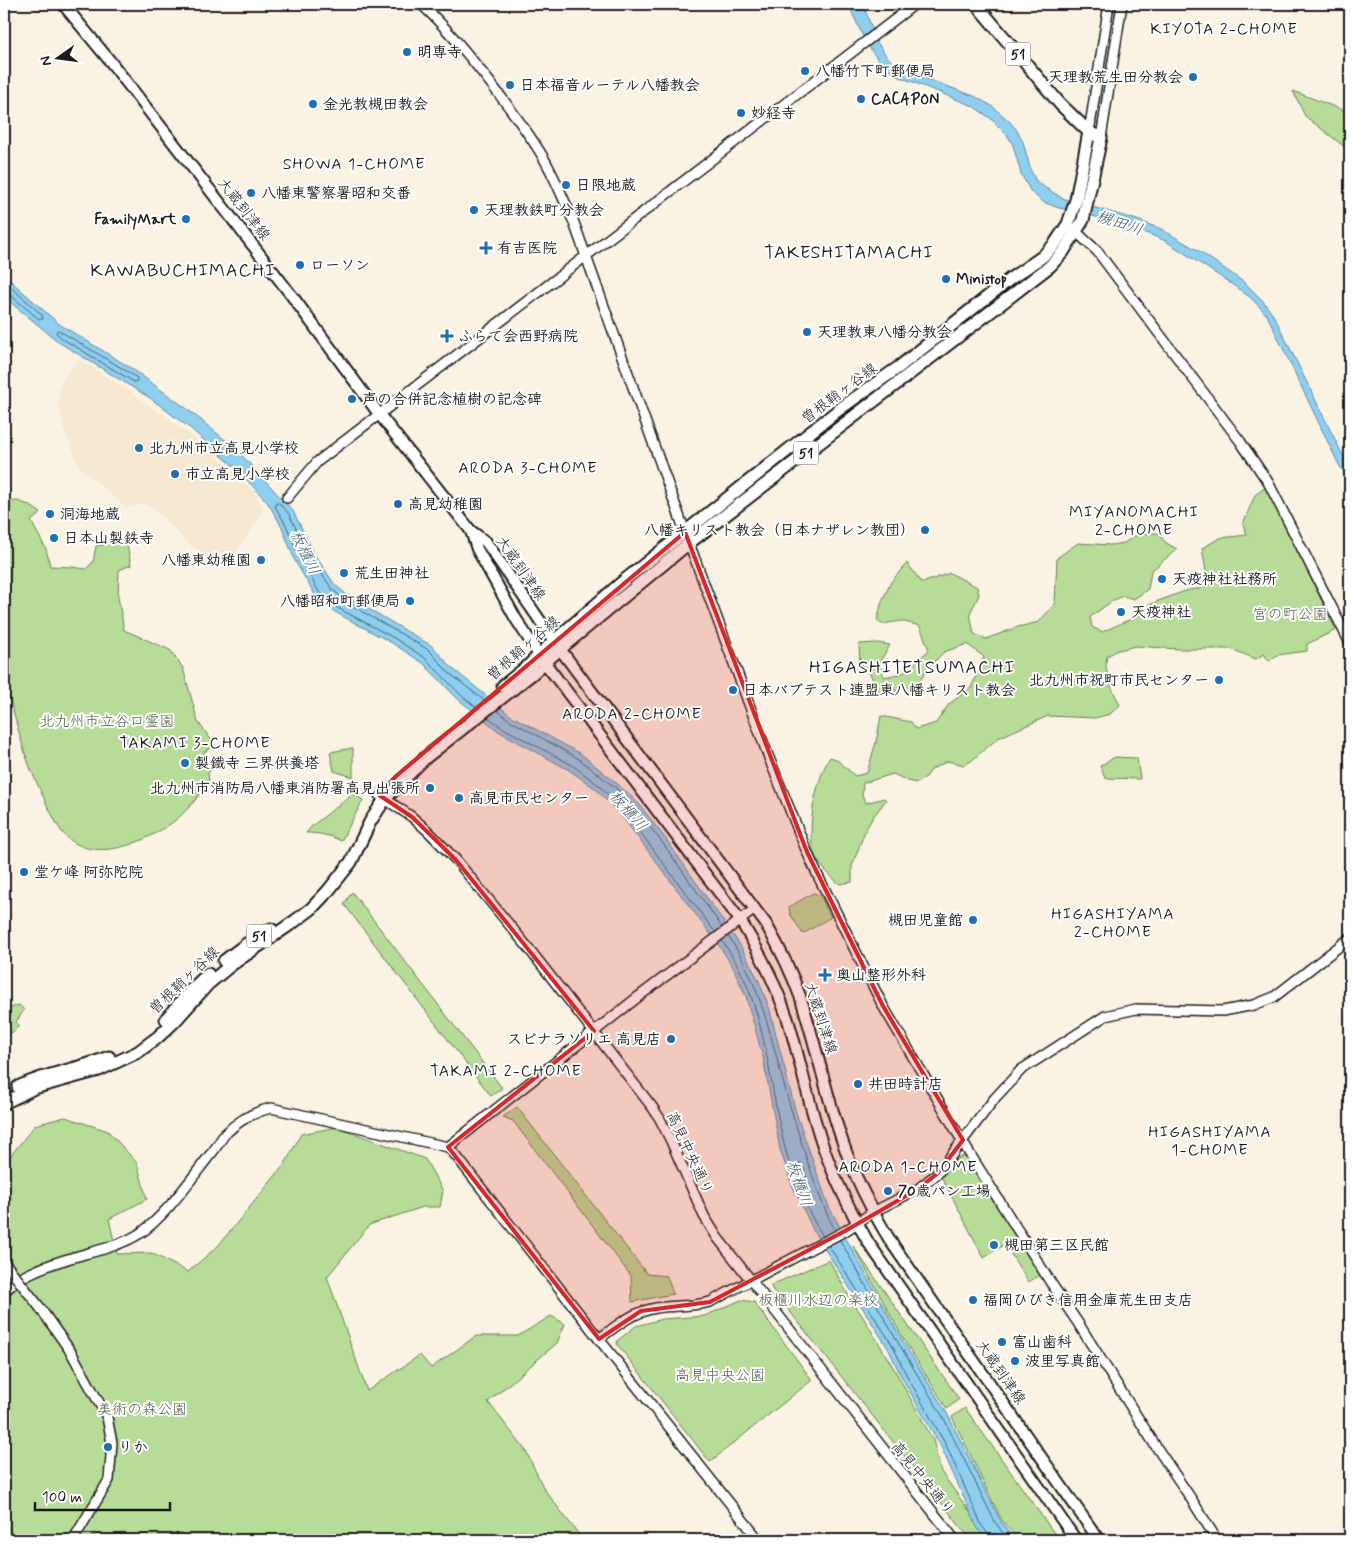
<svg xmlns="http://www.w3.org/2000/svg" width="1354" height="1544" viewBox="0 0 1354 1544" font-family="Mynerve,'Klee One',sans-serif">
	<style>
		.built { fill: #f6e8d0 }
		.green { fill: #b6dc97; stroke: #697c5a }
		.water { fill: #8ecff0; stroke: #60879b }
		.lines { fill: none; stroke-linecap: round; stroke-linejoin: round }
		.shore { stroke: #4a6471; stroke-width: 1 }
		.tertiary-casing { stroke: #1c1c1c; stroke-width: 12 }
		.secondary-casing { stroke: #1c1c1c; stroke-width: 14 }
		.primary-casing { stroke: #1c1c1c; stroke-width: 15 }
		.tertiary { stroke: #fff; stroke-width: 9 }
		.secondary { stroke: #fff; stroke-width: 10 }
		.primary { stroke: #fff; stroke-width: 11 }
		.tertiary-bridge-casing { stroke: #1c1c1c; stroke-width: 12; stroke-linecap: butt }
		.tertiary-bridge { stroke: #fff; stroke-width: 9 }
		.marked { fill: #d62828; fill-opacity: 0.2; stroke: #d62828; stroke-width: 4; stroke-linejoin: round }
		.poi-dot { fill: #1f6fb2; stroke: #fff; stroke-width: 2 }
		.labels { text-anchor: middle; stroke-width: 4; stroke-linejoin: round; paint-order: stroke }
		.shield { fill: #fff; stroke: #606060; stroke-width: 1 }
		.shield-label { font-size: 14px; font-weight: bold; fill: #1c1c1c }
		.poi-label { font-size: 15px; font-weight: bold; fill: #1c1c1c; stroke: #fff; text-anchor: start }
		.street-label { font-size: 15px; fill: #1c1c1c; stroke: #fff }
		.park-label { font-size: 15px; fill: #525f47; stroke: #fff }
		.neighbourhood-label { font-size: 16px; letter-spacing: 1px; fill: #1c1c1c; stroke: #fff }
		.water-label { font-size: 16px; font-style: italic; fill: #445b66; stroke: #fff }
		.quarter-label { font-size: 18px; letter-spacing: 1px; fill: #1c1c1c; stroke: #fff }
	</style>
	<rect width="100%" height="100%" fill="#faf2e3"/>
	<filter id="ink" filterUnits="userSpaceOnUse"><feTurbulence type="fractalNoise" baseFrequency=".02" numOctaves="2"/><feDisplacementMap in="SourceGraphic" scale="10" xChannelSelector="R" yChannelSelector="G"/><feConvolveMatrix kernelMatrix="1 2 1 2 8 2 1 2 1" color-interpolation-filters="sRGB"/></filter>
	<g filter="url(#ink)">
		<path class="built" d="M 78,359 L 125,388 L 188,433 L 225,463 L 258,496 L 263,513 L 232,558 L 214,559 L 189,544 L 152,507 L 142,504 L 126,508 L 80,467 L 64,430 L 58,402 L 61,382 Z"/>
		<g class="green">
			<path d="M 1293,91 L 1340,109 L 1350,114 L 1350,151 L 1305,116 Z"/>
			<path d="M 1266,487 L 1336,630 L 1307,644 L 1307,651 L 1277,655 L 1269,661 L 1264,654 L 1256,659 L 1231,649 L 1178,649 L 1136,646 L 1118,650 L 1107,656 C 1103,672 1113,691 1120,705 L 1110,714 L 1095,718 L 1048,716 L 998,738 L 971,761 L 964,765 L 948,761 L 932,769 L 926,777 L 916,783 L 908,781 L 893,774 L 863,783 L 862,795 L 866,803 L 884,798 L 886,800 L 873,817 L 865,831 L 852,866 L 852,882 L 839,884 C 832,877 820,866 816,858 C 804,834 816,779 830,757 L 836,759 L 855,776 L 867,773 L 876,742 L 881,716 L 911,722 L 916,729 L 936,723 L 949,704 L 971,688 L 984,657 L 967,644 L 944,652 L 928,668 L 918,684 L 892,692 L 880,693 L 870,674 L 860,666 L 859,644 L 877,643 L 890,645 L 879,663 L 884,677 L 903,673 L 929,650 L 920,626 L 901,621 L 882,624 L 877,621 L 882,601 L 891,582 L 907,563 L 922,583 L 950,573 L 977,587 L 979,595 L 970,613 L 974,634 L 986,639 L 1018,627 L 1039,622 L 1055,604 L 1057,558 L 1078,543 L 1111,545 L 1124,543 L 1140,533 L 1158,533 L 1166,543 L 1177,549 L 1151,571 L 1148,589 L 1134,599 L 1123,596 L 1112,601 L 1090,617 L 1092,627 L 1102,632 L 1142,614 L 1147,606 L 1158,601 L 1188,590 L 1199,589 L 1208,583 L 1202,548 L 1220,538 L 1247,535 L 1243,524 L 1255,495 Z"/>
			<path d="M 17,501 L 29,505 L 41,513 L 31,521 L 46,549 L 50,566 L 72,567 L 86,569 L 93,562 L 96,546 L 126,540 L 131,565 L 119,570 L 118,597 L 124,630 L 170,650 L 183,668 L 198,722 L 215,745 L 204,752 L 213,769 L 208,772 L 209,783 C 198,796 187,812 173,822 C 143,844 90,866 62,832 C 56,824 52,813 47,805 C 42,793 36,782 31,770 C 21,744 15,716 7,689 L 4,685 L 4,502 Z"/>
			<path d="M 353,748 L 353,777 L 334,771 L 330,752 Z"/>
			<path d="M 1115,757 L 1137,758 L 1140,779 L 1105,778 L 1100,766 Z"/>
			<path d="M 353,794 L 363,800 L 341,841 C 330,835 318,833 306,833 L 312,826 Z"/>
			<path d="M 352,892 L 502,1088 L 491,1096 L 344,904 Z"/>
			<path d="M 813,893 L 820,895 L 831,917 L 803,934 L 790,914 L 789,907 Z"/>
			<path d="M 19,1005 L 24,1010 L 16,1022 L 19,1026 L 15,1030 L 15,1031 L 6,1035 L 4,1032 L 4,1010 Z"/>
			<path d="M 517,1107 L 647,1274 L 667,1276 L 673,1294 L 632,1302 L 631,1276 L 513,1121 L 503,1117 Z"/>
			<path d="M 65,1117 L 108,1131 L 137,1163 L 147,1199 L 109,1219 L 117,1254 L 151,1253 L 188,1272 L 218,1246 L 285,1164 L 301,1134 L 337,1127 L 425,1159 L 443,1191 L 440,1207 L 423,1207 L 369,1225 L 327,1277 L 367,1391 L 420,1355 L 431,1368 L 476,1336 L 518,1336 L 551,1316 L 565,1324 L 557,1343 L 488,1402 L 526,1451 L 544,1489 L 583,1540 L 4,1540 L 4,1164 L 35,1125 Z"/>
			<path d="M 965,1156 L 1041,1275 L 1028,1282 L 1005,1244 L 984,1258 L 941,1176 L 958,1158 Z"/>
			<path d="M 853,1246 L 959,1399 L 947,1409 L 904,1340 Z"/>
			<path d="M 829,1260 L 850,1298 L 863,1317 L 896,1372 L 933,1440 L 941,1472 L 990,1540 L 971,1540 L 772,1289 L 771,1285 Z"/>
			<path d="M 741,1300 L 754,1302 L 812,1380 L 710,1462 L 617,1344 L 618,1340 L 636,1326 L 662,1319 L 705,1316 Z"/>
			<path d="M 965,1408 L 1059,1540 L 1018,1540 L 1001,1519 L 952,1417 Z"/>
		</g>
		<g class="water">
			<path d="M 848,4 L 863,4 L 877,42 L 885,54 L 894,64 L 908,72 L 974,96 L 992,106 L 1009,121 L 1016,129 L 1023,142 L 1031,171 L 1036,181 L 1044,187 L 1062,198 L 1137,220 L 1161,229 L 1199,251 L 1245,283 L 1263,301 L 1275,318 L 1350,470 L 1350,483 L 1338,463 L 1267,315 L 1251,298 L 1236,287 L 1166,241 L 1143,232 L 1080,212 L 1059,208 L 1043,202 L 1031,192 L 1021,174 L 1013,145 L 1008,136 L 990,118 L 973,106 L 898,76 C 869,58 862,33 848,4 Z"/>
			<path d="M 4,275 L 59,324 L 131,368 L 186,408 L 235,448 L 293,511 L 315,555 L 335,585 L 352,599 L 432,646 L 453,669 L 510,715 L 581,754 L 620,786 L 639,804 L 668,842 L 740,945 L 758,979 L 769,1007 L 796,1113 L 829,1207 L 903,1342 L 948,1415 L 1000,1520 L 1014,1540 L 988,1540 L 978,1529 L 941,1447 L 901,1376 L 888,1348 L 814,1232 L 792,1185 L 780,1149 L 763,1057 L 746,997 L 733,967 L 720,947 L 624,819 L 596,789 L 569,770 L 500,732 L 459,700 L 423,663 L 392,643 L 333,611 L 315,595 L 295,561 L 282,527 L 268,503 L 236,468 L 191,429 L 150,398 L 60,343 L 4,297 Z"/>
		</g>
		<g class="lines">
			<g class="shore">
				<path d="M 4,281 L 42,315 L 43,319 L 39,319 L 9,294 L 4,293"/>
				<path d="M 58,330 L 128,372 L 137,378 L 137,381 L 134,382 L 63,339 L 56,333 Z"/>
				<path d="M 477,708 L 462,696 L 425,658 L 394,638 L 336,607 L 319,592 L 300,559 L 286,525 L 275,506 L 276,503 L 279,503 L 289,514 L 310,557 L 332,589 L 349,604 L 429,650 L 449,673 L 486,702"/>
				<path d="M 497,710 L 508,719 L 579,759 L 617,789 L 635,808 L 664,845 L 722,927"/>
				<path d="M 488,717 L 503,728 L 572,765 L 600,786 L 628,816 L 715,932"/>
				<path d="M 728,936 C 758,979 769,1029 782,1078 C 790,1107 799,1135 808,1163 C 816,1186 823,1208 835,1230"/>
				<path d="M 722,941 C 767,1000 767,1079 785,1148 C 793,1178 806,1210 823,1236"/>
				<path d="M 799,1163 L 802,1164 L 808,1182 L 807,1186 L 804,1185 L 797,1166 Z"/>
				<path d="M 840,1240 L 899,1344 L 943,1417 L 995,1522 L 1008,1540"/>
				<path d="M 829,1246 L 893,1346 L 906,1374 L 946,1445 L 982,1526 L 990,1536 L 991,1540"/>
			</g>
			<defs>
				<g id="tertiary">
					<path d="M 421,4 C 445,26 465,51 485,76 C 505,102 526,128 543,157 C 555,177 563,199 573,220 L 689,543 L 769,758 L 807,852 L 818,876 L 883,1006 L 968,1151 L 1051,1283 L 1078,1323 L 1155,1445 L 1190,1497 L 1217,1540"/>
					<path d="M 1089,132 L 1109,4"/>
					<path d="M 1101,138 L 1122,4"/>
					<path d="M 1072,228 L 1097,251 L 1240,441 L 1268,482 L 1350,643"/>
					<path d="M 287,498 L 317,462 L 915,4"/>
					<path d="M 379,795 L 412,817 L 429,832 L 456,860 L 526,945 L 653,1108 L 660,1119 L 671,1141 L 704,1216 L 717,1237 L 955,1540"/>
					<path d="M 448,1147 L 638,997 L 755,909"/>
					<path d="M 4,1292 C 8,1288 13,1283 18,1280 C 35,1269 66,1259 85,1254 C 104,1249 123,1244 139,1234 C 164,1218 191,1179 210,1155 C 216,1149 220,1140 225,1134 C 238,1121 254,1112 271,1108 L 448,1147 L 457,1157 L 599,1339 L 759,1540"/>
					<path d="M 38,1305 L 71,1352 L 107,1417 L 112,1443 L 109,1480 L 73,1540"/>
					<path d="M 599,1339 C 617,1325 633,1312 656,1308 C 674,1305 692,1307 710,1302 L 818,1245 L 845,1231 L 873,1212 L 918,1189 L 938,1173 L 995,1098 L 1021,1070 L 1105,1016 L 1136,1009 L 1223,1011 L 1254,1005 L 1274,997 L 1350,938"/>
				</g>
				<g id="secondary">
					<path d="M 63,4 L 110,61 L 292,296 L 379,414 L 471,531 L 486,542 L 554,641 L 766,924 C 779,947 791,971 800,996 C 816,1044 826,1095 843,1143 C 855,1178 872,1211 891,1242 L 1099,1540"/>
					<path d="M 471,531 L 477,549 L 516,619 L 539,655 L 740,920 C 760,952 776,984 788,1020 C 801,1062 809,1107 824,1149 C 836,1182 851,1212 868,1242 L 1076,1540"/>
				</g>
				<g id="primary">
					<path d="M 503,686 L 528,666 L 554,641 L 626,579 L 685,532 L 841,408 L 899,367 L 1010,279 L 1042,257 L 1054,245 L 1068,224 L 1076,200 L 1089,132"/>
					<path d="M 224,961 L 245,945 L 271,929"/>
					<path d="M 166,1019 L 190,991 L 208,974"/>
					<path d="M 18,1087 C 47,1073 80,1069 109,1057"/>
					<path d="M 4,1103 L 34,1088 L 99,1070 L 138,1052 L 158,1037 L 174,1022 L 208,984 L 231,965 L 295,921 L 311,909 L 328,891 L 351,862 L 370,822 L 385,799 L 400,783 L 425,758 L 533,673 L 560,649 L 689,543 L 1050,266 L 1063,252 L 1083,220 L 1101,138 L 1089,132 L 1060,104 L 976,4"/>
				</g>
			</defs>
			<use href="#tertiary" class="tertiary-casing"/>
			<use href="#secondary" class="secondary-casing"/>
			<use href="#primary" class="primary-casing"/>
			<use href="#tertiary" class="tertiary"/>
			<use href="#secondary" class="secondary"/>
			<use href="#primary" class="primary"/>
			<defs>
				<path id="tertiary-bridge" d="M 4,1262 L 38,1305"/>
			</defs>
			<use href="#tertiary-bridge" class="tertiary-bridge-casing"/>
			<use href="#tertiary-bridge" class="tertiary-bridge"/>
		</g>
	</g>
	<path class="marked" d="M 685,532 L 807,852 L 883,1006 L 963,1140 L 938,1173 L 918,1189 L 845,1231 L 710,1302 L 641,1311 L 599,1339 L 448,1147 L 594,1031 L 456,860 L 412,817 L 379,795 L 395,777 Z"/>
	<g class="poi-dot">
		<circle cx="407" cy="52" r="5"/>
		<circle cx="805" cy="71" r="5"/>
		<circle cx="1193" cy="77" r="5"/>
		<circle cx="510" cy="85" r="5"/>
		<circle cx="861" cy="99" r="5"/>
		<circle cx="313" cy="104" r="5"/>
		<circle cx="741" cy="113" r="5"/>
		<circle cx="566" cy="185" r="5"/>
		<circle cx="251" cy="193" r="5"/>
		<circle cx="474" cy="210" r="5"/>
		<circle cx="186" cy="219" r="5"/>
		<path d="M483.5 240.5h5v5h5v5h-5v5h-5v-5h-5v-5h5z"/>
		<circle cx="300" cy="265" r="5"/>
		<circle cx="946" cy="279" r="5"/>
		<circle cx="807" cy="332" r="5"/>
		<path d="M444.5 328.5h5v5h5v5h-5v5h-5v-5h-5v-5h5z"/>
		<circle cx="352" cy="399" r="5"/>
		<circle cx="139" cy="448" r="5"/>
		<circle cx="175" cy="474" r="5"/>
		<circle cx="398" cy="504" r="5"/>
		<circle cx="50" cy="514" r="5"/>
		<circle cx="925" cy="530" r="5"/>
		<circle cx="54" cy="538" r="5"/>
		<circle cx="261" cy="560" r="5"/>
		<circle cx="344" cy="573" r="5"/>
		<circle cx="1162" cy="579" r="5"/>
		<circle cx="410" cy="601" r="5"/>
		<circle cx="1121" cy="612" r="5"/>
		<circle cx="1219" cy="680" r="5"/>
		<circle cx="733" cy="690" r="5"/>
		<circle cx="185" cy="763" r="5"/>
		<circle cx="430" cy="788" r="5"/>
		<circle cx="459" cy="798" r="5"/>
		<circle cx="24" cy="872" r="5"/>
		<circle cx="973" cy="920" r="5"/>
		<path d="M822.5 967.5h5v5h5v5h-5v5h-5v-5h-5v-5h5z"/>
		<circle cx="671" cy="1039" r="5"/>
		<circle cx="858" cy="1084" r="5"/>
		<circle cx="888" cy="1191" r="5"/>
		<circle cx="994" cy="1245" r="5"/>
		<circle cx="973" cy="1300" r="5"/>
		<circle cx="1002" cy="1342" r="5"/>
		<circle cx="1015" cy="1361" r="5"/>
		<circle cx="108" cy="1447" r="5"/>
	</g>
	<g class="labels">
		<g class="shield">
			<rect x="1005.5" y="42.5" width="25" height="23" rx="4"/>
			<rect x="793.5" y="441.5" width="25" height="23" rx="4"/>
			<rect x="246.5" y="924.5" width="25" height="23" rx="4"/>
		</g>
		<g class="shield-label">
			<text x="1018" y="59">51</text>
			<text x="806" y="458">51</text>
			<text x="259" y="941">51</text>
		</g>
		<g class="poi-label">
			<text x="417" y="57">明専寺</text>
			<text x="815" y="76">八幡竹下町郵便局</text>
			<text x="1183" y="82" text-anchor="end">天理教荒生田分教会</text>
			<text x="520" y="90">日本福音ルーテル八幡教会</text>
			<text x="871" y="104">CACAPON</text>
			<text x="323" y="109">金光教槻田教会</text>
			<text x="751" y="118">妙経寺</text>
			<text x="576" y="190">日限地蔵</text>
			<text x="261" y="198">八幡東警察署昭和交番</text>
			<text x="484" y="215">天理教鉄町分教会</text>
			<text x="176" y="224" text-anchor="end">FamilyMart</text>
			<text x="497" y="253">有吉医院</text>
			<text x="310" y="270">ローソン</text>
			<text x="956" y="284">Ministop</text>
			<text x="817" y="337">天理教東八幡分教会</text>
			<text x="458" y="341">ふらて会西野病院</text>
			<text x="362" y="404">声の合併記念植樹の記念碑</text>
			<text x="149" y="453">北九州市立高見小学校</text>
			<text x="185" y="479">市立高見小学校</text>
			<text x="408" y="509">高見幼稚園</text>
			<text x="60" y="519">洞海地蔵</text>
			<text x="915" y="535" text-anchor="end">八幡キリスト教会（日本ナザレン教団）</text>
			<text x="64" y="543">日本山製鉄寺</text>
			<text x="251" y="565" text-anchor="end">八幡東幼稚園</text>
			<text x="354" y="578">荒生田神社</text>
			<text x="1172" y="584">天疫神社社務所</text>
			<text x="400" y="606" text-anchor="end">八幡昭和町郵便局</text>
			<text x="1131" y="617">天疫神社</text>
			<text x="1209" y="685" text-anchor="end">北九州市祝町市民センター</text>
			<text x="743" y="695">日本バブテスト連盟東八幡キリスト教会</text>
			<text x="195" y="768">製鐵寺 三界供養塔</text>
			<text x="420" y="793" text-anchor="end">北九州市消防局八幡東消防署高見出張所</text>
			<text x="469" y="803">高見市民センター</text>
			<text x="34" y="877">堂ケ峰 阿弥陀院</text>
			<text x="963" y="925" text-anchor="end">槻田児童館</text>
			<text x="836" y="980">奥山整形外科</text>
			<text x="661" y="1044" text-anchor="end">スピナラソリエ 高見店</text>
			<text x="868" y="1089">井田時計店</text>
			<text x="898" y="1196">70歳パン工場</text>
			<text x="1004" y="1250">槻田第三区民館</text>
			<text x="983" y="1305">福岡ひびき信用金庫荒生田支店</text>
			<text x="1012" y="1347">富山歯科</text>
			<text x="1025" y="1366">波里写真館</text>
			<text x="118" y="1452">りか</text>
		</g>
		<g class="street-label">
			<text transform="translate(244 209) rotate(52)" y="5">大蔵到津線</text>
			<text transform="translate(839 393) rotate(-37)" y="5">曽根鞘ヶ谷線</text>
			<text transform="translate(521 568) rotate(55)" y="5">大蔵到津線</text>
			<text transform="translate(523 648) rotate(-41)" y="5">曽根鞘ヶ谷線</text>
			<text transform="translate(184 980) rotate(-44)" y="5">曽根鞘ヶ谷線</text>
			<text transform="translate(821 1018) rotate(72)" y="5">大蔵到津線</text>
			<text transform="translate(690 1153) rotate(65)" y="5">高見中央通り</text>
			<text transform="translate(1001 1372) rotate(55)" y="5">大蔵到津線</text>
			<text transform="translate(923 1478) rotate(51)" y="5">高見中央通り</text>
		</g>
		<g class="park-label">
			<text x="1290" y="619">宮の町公園</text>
			<text x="107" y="726">北九州市立谷口霊園</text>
			<text x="818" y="1305">板櫃川水辺の楽校</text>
			<text x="720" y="1380">高見中央公園</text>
			<text x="142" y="1414">美術の森公園</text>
		</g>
		<g class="neighbourhood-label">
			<text x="1224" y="34">KIYOTA 2-CHOME</text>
			<text x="354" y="169">SHOWA 1-CHOME</text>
			<text x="528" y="473">ARODA 3-CHOME</text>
			<text x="1134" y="517">MIYANOMACHI<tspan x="1134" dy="18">2-CHOME</tspan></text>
			<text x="632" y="719">ARODA 2-CHOME</text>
			<text x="195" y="748">TAKAMI 3-CHOME</text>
			<text x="1113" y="919">HIGASHIYAMA<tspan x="1113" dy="18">2-CHOME</tspan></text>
			<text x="506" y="1076">TAKAMI 2-CHOME</text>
			<text x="1210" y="1137">HIGASHIYAMA<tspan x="1210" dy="18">1-CHOME</tspan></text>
			<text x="908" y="1172">ARODA 1-CHOME</text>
		</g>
		<g class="water-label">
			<text transform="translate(1120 222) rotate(18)" y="6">槻田川</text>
			<text transform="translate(306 552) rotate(64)" y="6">板櫃川</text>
			<text transform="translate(629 810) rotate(49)" y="6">板櫃川</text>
			<text transform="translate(800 1183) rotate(71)" y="6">板櫃川</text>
		</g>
		<g class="quarter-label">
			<text x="849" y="258">TAKESHITAMACHI</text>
			<text x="183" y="276">KAWABUCHIMACHI</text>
			<text x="912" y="673">HIGASHITETSUMACHI</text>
		</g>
	</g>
	<rect width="1354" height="1544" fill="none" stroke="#fff" stroke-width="20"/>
	<rect x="10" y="10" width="1334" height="1524" fill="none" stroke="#1c1c1c" stroke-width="2" filter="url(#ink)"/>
	<g transform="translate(58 58) rotate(256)" stroke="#ffffff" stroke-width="4" paint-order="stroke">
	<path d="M0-4L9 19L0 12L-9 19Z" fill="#1c1c1c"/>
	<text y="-8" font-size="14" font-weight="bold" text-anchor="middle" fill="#1c1c1c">N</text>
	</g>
	<path d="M35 1502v8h135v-8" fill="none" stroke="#1c1c1c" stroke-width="2.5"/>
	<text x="42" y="1502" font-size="15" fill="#1c1c1c" stroke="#ffffff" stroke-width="4" paint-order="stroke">100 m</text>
</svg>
